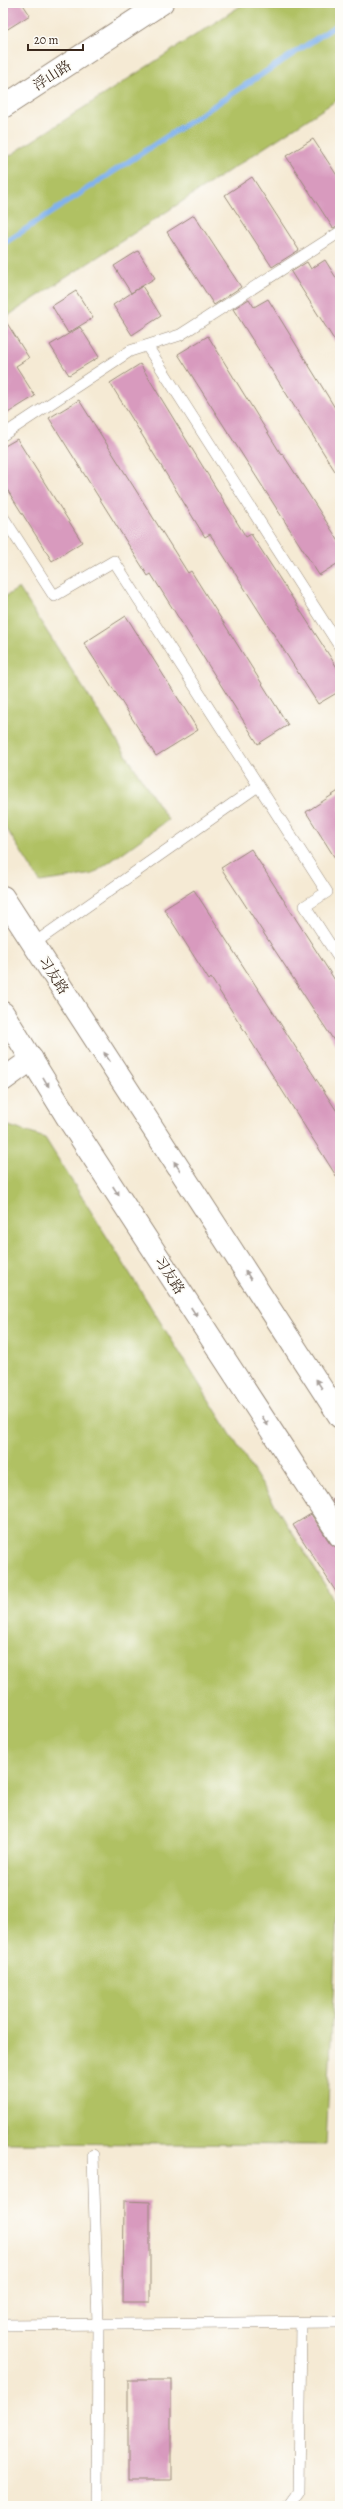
<svg xmlns="http://www.w3.org/2000/svg" width="343" height="2509" viewBox="0 0 343 2509" font-family="Alegreya,'Noto Serif SC',serif">
	<style>
		.green { fill: #b0c163; stroke: #767640 }
		.lines { fill: none; stroke-linecap: round; stroke-linejoin: round }
		.stream { stroke: #81b2ed; stroke-width: 5.5 }
		.building { fill: #d89abe }
		.lane-casing { stroke: #988a79; stroke-width: 12 }
		.secondary-casing { stroke: #988a79; stroke-width: 24 }
		.primary-casing { stroke: #988a79; stroke-width: 24 }
		.lane { stroke: #fff; stroke-width: 11 }
		.secondary { stroke: #fff; stroke-width: 22 }
		.primary { stroke: #fff; stroke-width: 22 }
		.oneway { fill: #a79f9a }
		.labels { text-anchor: middle; stroke-width: 3.5; stroke-linejoin: round; paint-order: stroke }
		.street-label { font-size: 14px; fill: #3b2a1e; stroke: #fdfcf7 }
	</style>
	<rect width="100%" height="100%" fill="#fdfcf7"/>
	<filter id="ink" filterUnits="userSpaceOnUse"><feTurbulence type="fractalNoise" baseFrequency=".025" numOctaves="2"/><feDisplacementMap in="SourceGraphic" scale="8" xChannelSelector="R" yChannelSelector="G"/><feConvolveMatrix kernelMatrix="1 2 1 2 8 2 1 2 1" color-interpolation-filters="sRGB"/></filter>
	<filter id="wash" filterUnits="userSpaceOnUse"><feTurbulence type="fractalNoise" baseFrequency=".012" numOctaves="4" result="noise"/><feDisplacementMap in="SourceGraphic" scale="16" xChannelSelector="R" yChannelSelector="G"/><feGaussianBlur stdDeviation="0.9" result="paint"/><feColorMatrix in="noise" values="0 0 0 0 0 0 0 0 0 0 0 0 0 0 0 0 0 1.4 0 .05"/><feComposite in="paint" operator="in"/></filter>
	<g filter="url(#wash)">
		<rect width="100%" height="100%" fill="#f5ead4"/>
		<g class="green">
			<path d="M 245,3 L 340,3 L 340,98 L 3,319 L 3,160 Z"/>
			<path d="M 19,588 L 168,820 L 93,874 L 40,882 L 3,823 L 3,598 Z"/>
			<path d="M 3,1124 L 45,1138 L 340,1609 L 340,1852 L 326,2145 L 3,2143 Z"/>
		</g>
		<g class="lines">
			<path class="stream" d="M 3,244 L 340,23"/>
		</g>
		<g id="blocks">
			<g class="building">
				<path d="M 3,3 L 22,3 L 30,15 L 3,32 Z"/>
				<path d="M 313,139 L 340,180 L 340,225 L 333,228 L 286,156 Z"/>
				<path d="M 252,177 L 299,250 L 272,267 L 225,195 Z"/>
				<path d="M 194,215 L 241,287 L 214,305 L 167,232 Z"/>
				<path d="M 138,251 L 155,278 L 131,293 L 114,266 Z"/>
				<path d="M 325,260 L 340,284 L 340,349 L 291,272 L 307,262 L 311,269 Z"/>
				<path d="M 142,286 L 161,316 L 132,335 L 113,305 Z"/>
				<path d="M 76,291 L 93,318 L 68,333 L 52,306 Z"/>
				<path d="M 249,299 L 254,307 L 268,299 L 340,416 L 340,479 L 233,309 Z"/>
				<path d="M 3,317 L 29,358 L 16,366 L 35,396 L 3,416 Z"/>
				<path d="M 80,327 L 99,357 L 69,375 L 50,345 Z"/>
				<path d="M 208,336 L 281,454 L 282,453 L 340,543 L 340,562 L 319,575 L 178,354 Z"/>
				<path d="M 140,364 L 246,537 L 251,534 L 340,672 L 340,691 L 318,704 L 210,534 L 205,537 L 110,383 Z"/>
				<path d="M 79,400 L 188,573 L 191,571 L 288,725 L 258,744 L 151,574 L 148,576 L 49,418 Z"/>
				<path d="M 17,439 L 82,542 L 52,561 L 3,483 L 3,447 Z"/>
				<path d="M 126,616 L 198,730 L 156,756 L 84,643 Z"/>
				<path d="M 340,790 L 340,866 L 306,812 Z"/>
				<path d="M 251,849 L 340,988 L 340,1050 L 221,868 Z"/>
				<path d="M 194,890 L 340,1116 L 340,1182 L 211,978 L 209,980 L 164,909 Z"/>
				<path d="M 340,1495 L 340,1513 L 332,1500 Z"/>
				<path d="M 311,1514 L 330,1543 L 340,1548 L 340,1598 L 293,1525 Z"/>
				<path d="M 124,2201 L 150,2202 L 150,2302 L 123,2302 Z"/>
				<rect x="128" y="2380" width="43" height="100"/>
			</g>
		</g>
	</g>
	<g filter="url(#ink)">
		<use href="#blocks" fill-opacity="0" stroke="#988a79" stroke-width="1"/>
		<g class="lines">
			<defs>
				<g id="lane">
					<path d="M 147,346 L 340,647"/>
					<path d="M 3,435 L 130,351 L 180,335 L 340,232"/>
					<path d="M 3,517 L 54,596 L 114,561 L 327,892 L 305,906 L 340,960"/>
					<path d="M 33,944 L 258,786"/>
					<path d="M 93,2155 L 98,2324 L 97,2506"/>
					<path d="M 3,2325 L 340,2322"/>
					<path d="M 289,2506 L 299,2492 L 301,2323"/>
				</g>
				<g id="secondary">
					<path d="M 3,107 L 162,3"/>
					<path d="M 3,1080 L 32,1059"/>
				</g>
				<g id="primary">
					<path d="M 3,897 L 340,1417"/>
					<path d="M 3,1013 L 67,1117 L 340,1536"/>
				</g>
			</defs>
			<use href="#lane" class="lane-casing"/>
			<use href="#secondary" class="secondary-casing"/>
			<use href="#primary" class="primary-casing"/>
			<use href="#lane" class="lane"/>
			<use href="#secondary" class="secondary"/>
			<use href="#primary" class="primary"/>
		</g>
		<defs><path id="oneway-solid" d="M-6-.8H1V-3.2L6.5 0L1 3.2V.8H-6Z"/></defs>
		<g class="oneway">
			<use href="#oneway-solid" transform="translate(107 1057) rotate(-123)"/>
			<use href="#oneway-solid" transform="translate(46 1082) rotate(59)"/>
			<use href="#oneway-solid" transform="translate(177 1166) rotate(-123)"/>
			<use href="#oneway-solid" transform="translate(116 1191) rotate(57)"/>
			<use href="#oneway-solid" transform="translate(248 1275) rotate(-123)"/>
			<use href="#oneway-solid" transform="translate(194 1312) rotate(57)"/>
			<use href="#oneway-solid" transform="translate(319 1384) rotate(-123)"/>
			<use href="#oneway-solid" transform="translate(265 1421) rotate(57)"/>
		</g>
	</g>
	<g class="labels">
		<g class="street-label">
			<text transform="translate(52 75) rotate(-33)" y="5">浮山路</text>
			<text transform="translate(54 975) rotate(57)" y="5">习友路</text>
			<text transform="translate(170 1275) rotate(57)" y="5">习友路</text>
		</g>
	</g>
	<rect width="343" height="2509" fill="none" stroke="#fdfcf7" stroke-width="16"/>
	<path d="M28 44v6h55v-6" fill="none" stroke="#3b2a1e" stroke-width="2"/>
	<text x="34" y="44" font-size="12" fill="#3b2a1e" stroke="#fdfcf7" stroke-width="3" paint-order="stroke">20 m</text>
</svg>
